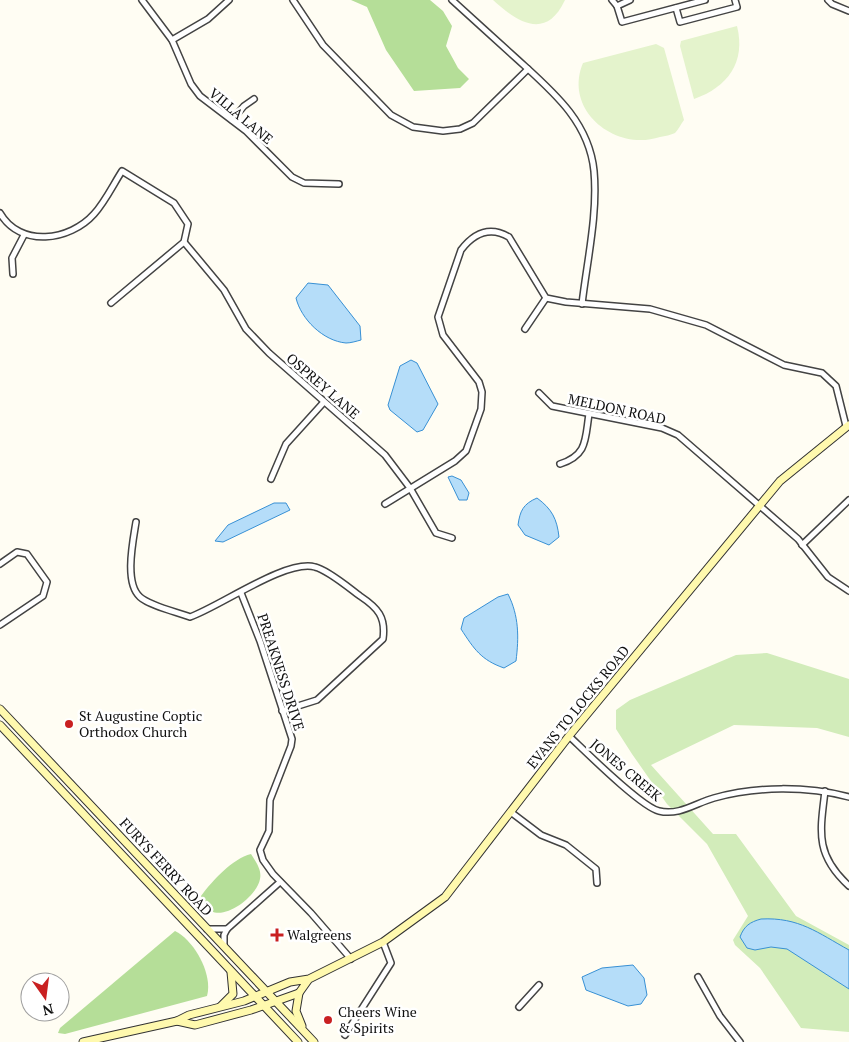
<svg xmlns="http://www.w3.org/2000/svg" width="849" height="1042" viewBox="0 0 849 1042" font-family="'PT Serif',serif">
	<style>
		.green { fill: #d2ecba }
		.forest { fill: #b5de98 }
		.pitch { fill: #e4f3cc }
		.water { fill: #b5ddf9; stroke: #3890d4 }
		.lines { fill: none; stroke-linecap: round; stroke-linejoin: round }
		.street-casing { stroke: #434343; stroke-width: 8 }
		.secondary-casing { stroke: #323232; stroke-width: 9 }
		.street { stroke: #fff; stroke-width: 5 }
		.secondary { stroke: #fff9ae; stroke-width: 7 }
		.poi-dot { fill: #c92021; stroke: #fff; stroke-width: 2 }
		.labels { text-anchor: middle; stroke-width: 5; stroke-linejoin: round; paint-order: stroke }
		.street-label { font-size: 14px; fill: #101010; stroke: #fff }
		.poi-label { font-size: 14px; fill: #101010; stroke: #fff; text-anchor: start }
	</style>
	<rect width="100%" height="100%" fill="#fffdf3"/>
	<path class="green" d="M 767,653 L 849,679 L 849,737 L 817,728 L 734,725 L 651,765 L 713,834 L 736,834 L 796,916 L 849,945 L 849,1032 L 801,1028 L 760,968 L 735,945 L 733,940 L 748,916 L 707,844 L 667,804 L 632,754 L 616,729 L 616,710 L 630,700 L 736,655 Z"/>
	<g class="forest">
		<path d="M 351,0 L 430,0 L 443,11 L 452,26 L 446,46 L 458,68 L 469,79 L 460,88 L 414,91 L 386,50 L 367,7 Z"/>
		<path d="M 251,854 C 256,862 262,870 260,879 C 257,897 220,925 206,907 C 204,904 203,899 201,896 C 213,880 232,859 251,854 Z"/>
		<path d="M 175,931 C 195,941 213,975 207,996 L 65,1034 L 58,1033 L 60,1028 Z"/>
	</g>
	<g class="pitch">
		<path d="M 493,0 L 565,0 C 546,41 517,22 493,0 Z"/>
		<path d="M 737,26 C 746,62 728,87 694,99 L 680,46 L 681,41 Z"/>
		<path d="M 656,44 L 664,48 L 684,120 C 681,124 678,130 675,133 C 671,135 665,136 660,137 C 615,152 563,110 583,63 Z"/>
	</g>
	<g class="water">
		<path d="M 308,283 L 328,285 L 360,326 L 361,340 C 357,341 351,343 346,343 C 323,341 301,319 296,298 Z"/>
		<path d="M 411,360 L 417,363 L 438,404 L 423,430 L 417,432 L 390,410 L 388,405 L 400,366 Z"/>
		<path d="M 452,476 L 461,480 L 469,493 L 467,500 L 459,500 L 448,477 Z"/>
		<path d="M 537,498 C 552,509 557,519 559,537 L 549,545 L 525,535 L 518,525 C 520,511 523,504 537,498 Z"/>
		<path d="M 274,503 L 286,503 L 290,510 L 223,542 L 215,541 L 228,525 Z"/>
		<path d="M 508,594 C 519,616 519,637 516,661 L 504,668 C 481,660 474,649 461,629 L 464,618 L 498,597 Z"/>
		<path d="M 761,919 C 799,917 818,933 849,950 L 849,989 L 787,949 L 771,947 L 755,950 L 747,948 L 740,937 C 744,926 750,922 761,919 Z"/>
		<path d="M 633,965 L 644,978 L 647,995 L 641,1004 L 628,1006 L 586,990 L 582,977 L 602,968 Z"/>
	</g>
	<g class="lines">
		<defs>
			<g id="street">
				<path d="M 142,0 L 172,40 L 191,84 L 200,96 L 246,131 L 292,177 L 304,183 L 339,184"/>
				<path d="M 293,0 L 323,45 L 391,115 L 413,127 L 443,131 L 460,129 L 473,123 L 528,69"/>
				<path d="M 452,0 C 474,20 495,39 517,59 C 552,91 589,121 594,171 C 598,214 587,261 582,304"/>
				<path d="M 612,0 L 617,6 L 622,22 L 705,0"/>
				<path d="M 828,0 L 832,4 L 849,11"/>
				<path d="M 617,6 L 630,0"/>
				<path d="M 676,8 L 680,22 L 737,7 L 735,0"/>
				<path d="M 172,40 L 208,19 L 229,0"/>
				<path d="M 232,120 L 244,106 L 254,99"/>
				<path d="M 0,213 C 20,248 70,241 94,214 C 105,202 113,185 122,171 L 174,203 L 188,224 L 184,242 L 111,303"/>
				<path d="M 184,242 L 224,290 L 246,329 L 269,353 L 385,455 L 410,488 L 436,533 L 452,538"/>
				<path d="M 13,274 L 12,258 L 24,235"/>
				<path d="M 525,329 L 546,298"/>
				<path d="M 539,393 L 552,406 L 662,428 L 678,435 L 798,539 L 828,577 L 849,591"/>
				<path d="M 560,464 C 588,455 585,439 589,414"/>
				<path d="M 271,479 L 286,444 L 324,402"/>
				<path d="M 385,504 L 455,461 L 466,451 L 481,409 L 482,392 L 479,382 L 443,335 L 438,317 L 461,250 C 474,233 490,226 509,237 L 546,298 L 566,302 L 650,309 L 706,325 L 784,365 L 822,373 L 836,386 L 846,426"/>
				<path d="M 136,522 C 133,541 124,583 140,597 C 150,606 177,612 190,617 C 221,606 286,559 315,567 C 328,570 349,588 360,596 C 378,608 386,617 383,639 L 317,700 L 282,711"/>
				<path d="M 802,545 L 849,500"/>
				<path d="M 0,564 L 17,552 L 27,554 L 47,582 L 43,596 L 0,625"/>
				<path d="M 241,593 L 260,641 L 292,739 L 291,746 L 270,800 L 269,831 L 260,850 L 263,860 L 273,874 L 311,913 L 351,959"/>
				<path d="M 569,736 C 585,751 641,807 659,811 C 679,816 696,803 714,798 C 756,786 807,786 849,797"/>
				<path d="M 825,791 C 820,832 815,855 849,886"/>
				<path d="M 512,813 L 541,835 L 566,845 L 596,869 L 597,883"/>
				<path d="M 207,929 L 227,929"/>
				<path d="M 224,946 L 224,935 L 227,929 L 280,882"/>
				<path d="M 698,977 L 720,1016 L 740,1042"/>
				<path d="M 519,1007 L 539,985"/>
				<path d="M 345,1035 L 391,963 L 383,942"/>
			</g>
			<g id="secondary">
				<path d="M 0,709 L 314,1042"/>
				<path d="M 0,725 L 298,1042"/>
				<path d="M 309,979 L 299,993 L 251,1010 L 195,1025 L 177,1021 L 189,1015 L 244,1001 L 290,982 L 309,979 L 383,942 L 445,897 L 569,736 L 780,481 L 849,425"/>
				<path d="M 299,993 L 296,1011 L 302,1026"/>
				<path d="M 221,1006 L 233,994 L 231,972"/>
				<path d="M 83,1042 L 177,1021"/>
			</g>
		</defs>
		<use href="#street" class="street-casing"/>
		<use href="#secondary" class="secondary-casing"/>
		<use href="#street" class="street"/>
		<use href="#secondary" class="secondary"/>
	</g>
	<g class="poi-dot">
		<circle cx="69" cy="724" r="5"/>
		<path d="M274.5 927.5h5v5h5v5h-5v5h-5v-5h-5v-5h5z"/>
		<circle cx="328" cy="1020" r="5"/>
	</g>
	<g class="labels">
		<g class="street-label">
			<text transform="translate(241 116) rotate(40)" y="5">VILLA LANE</text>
			<text transform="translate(323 386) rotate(41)" y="5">OSPREY LANE</text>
			<text transform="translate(617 409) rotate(12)" y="5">MELDON ROAD</text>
			<text transform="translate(281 672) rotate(72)" y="5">PREAKNESS DRIVE</text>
			<text transform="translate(578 707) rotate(-51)" y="5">EVANS TO LOCKS ROAD</text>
			<text transform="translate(626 770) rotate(40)" y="5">JONES CREEK</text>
			<text transform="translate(166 867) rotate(47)" y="5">FURYS FERRY ROAD</text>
		</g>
		<g class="poi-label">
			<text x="79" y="721">St Augustine Coptic<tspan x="79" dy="16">Orthodox Church</tspan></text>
			<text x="287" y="940">Walgreens</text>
			<text x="338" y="1017">Cheers Wine<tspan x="338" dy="16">&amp; Spirits</tspan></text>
		</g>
	</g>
	<g transform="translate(45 997) rotate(166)"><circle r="24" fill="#ffffff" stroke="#9f9f9f"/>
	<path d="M0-4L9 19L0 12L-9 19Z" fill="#c92021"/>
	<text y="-8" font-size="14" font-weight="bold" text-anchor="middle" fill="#101010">N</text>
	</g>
</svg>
